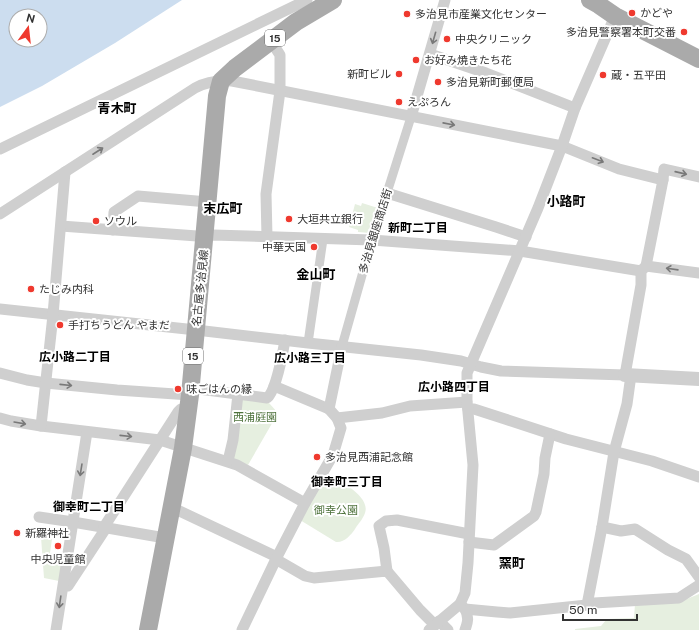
<svg xmlns="http://www.w3.org/2000/svg" width="699" height="630" viewBox="0 0 699 630" font-family="'Public Sans','Noto Sans JP',sans-serif">
	<style>
		.green { fill: #e6efe0 }
		.water { fill: #ccddef; fill-rule: evenodd }
		.lines { fill: none; stroke-linecap: round; stroke-linejoin: round }
		.pedestrian { stroke: #cfcfcf; stroke-width: 9 }
		.minor { stroke: #cfcfcf; stroke-width: 11 }
		.tertiary { stroke: #cfcfcf; stroke-width: 14 }
		.primary { stroke: #aaa; stroke-width: 18 }
		.oneway { stroke: #797979 }
		.poi-dot { fill: #ef392e; stroke: #fff; stroke-width: 1.5 }
		.labels { text-anchor: middle; stroke-width: 4; stroke-linejoin: round; paint-order: stroke }
		.shield { fill: #fff; stroke: #707070; stroke-width: 1 }
		.shield-label { font-size: 10px; font-weight: bold; fill: #323232 }
		.poi-label { font-size: 11px; fill: #323232; stroke: #fff; text-anchor: start }
		.street-label { font-size: 11px; fill: #323232; stroke: #fff }
		.park-label { font-size: 11px; fill: #4e723c; stroke: #fff }
		.neighbourhood-label { font-size: 12px; font-weight: bold; fill: #000; stroke: #fff }
		.quarter-label { font-size: 13px; font-weight: bold; fill: #000; stroke: #fff }
	</style>
	<rect width="100%" height="100%" fill="#fff"/>
	<g class="green">
		<path d="M 362,203 L 378,208 L 370,233 L 358,232 L 358,230 L 349,227 L 355,204 L 361,206 Z"/>
		<path d="M 241,398 L 269,403 L 278,413 L 248,465 L 232,458 Z"/>
		<path d="M 327,473 C 338,480 371,496 365,513 C 363,519 358,524 355,529 C 351,535 344,543 336,542 L 300,520 Z"/>
		<path d="M 41,537 L 52,539 L 50,553 L 63,555 L 59,581 L 44,578 Z"/>
		<path d="M 699,594 L 699,630 L 575,630 L 575,629 L 601,626 L 607,619 L 634,618 L 635,604 L 682,601 Z"/>
	</g>
	<path class="water" d="M 0,0 L 182,0 L 115,43 L 42,86 L 0,107 ZM 16,16 L 40,16 L 40,40 L 16,40 Z"/>
	<g class="lines">
		<g class="pedestrian">
			<path d="M 308,343 L 323,239"/>
			<path d="M 342,346 L 372,240 L 411,117"/>
		</g>
		<g class="minor">
			<path d="M 430,54 L 486,73 L 575,108"/>
			<path d="M 411,117 L 445,0"/>
			<path d="M 0,149 L 307,0"/>
			<path d="M 387,193 L 496,227 L 526,237"/>
			<path d="M 0,214 L 195,88 C 206,82 219,80 232,81 L 562,146 L 619,169 L 663,180"/>
			<path d="M 61,226 L 197,236 L 213,235 L 372,240 L 520,251 L 641,271"/>
			<path d="M 113,230 L 114,212 L 138,196 L 208,202"/>
			<path d="M 267,237 L 266,194 L 280,91 L 280,55 L 271,41"/>
			<path d="M 646,266 L 699,273"/>
			<path d="M 0,309 L 196,330 L 308,343 L 421,355 L 461,361 L 481,367 L 501,371 L 625,375 L 641,285 L 641,271 L 646,266 L 663,180 L 664,169 L 699,177"/>
			<path d="M 0,373 L 27,380 L 46,383 L 117,390 L 190,395"/>
			<path d="M 274,386 L 329,409"/>
			<path d="M 191,388 L 267,398 C 276,391 283,352 285,340"/>
			<path d="M 468,409 L 474,409 L 505,419 L 566,439 L 652,461 L 699,477"/>
			<path d="M 0,418 L 11,421 L 41,426 L 160,440 L 237,465 L 305,503"/>
			<path d="M 337,418 L 382,413 L 410,406 L 467,402"/>
			<path d="M 41,426 L 53,315 L 65,172"/>
			<path d="M 228,461 L 233,440 L 238,394"/>
			<path d="M 171,507 L 277,557 L 279,561 L 305,576 L 314,578 L 387,571 L 420,610 L 435,625"/>
			<path d="M 39,517 L 73,522 L 165,538"/>
			<path d="M 104,527 L 178,412 L 181,409"/>
			<path d="M 602,527 L 621,531 L 635,529 L 668,550 L 686,559 L 699,577"/>
			<path d="M 469,542 L 494,545 L 534,516 L 536,512 L 544,474 L 545,458 L 550,434"/>
			<path d="M 387,571 L 384,548 L 379,526 L 386,521 L 397,520 L 469,534"/>
			<path d="M 68,586 L 106,528"/>
			<path d="M 460,604 L 465,609 L 497,612 L 510,613 L 587,605 L 594,603 L 679,598 L 699,585"/>
			<path d="M 587,605 L 602,527 L 614,452 L 627,404 L 631,375"/>
			<path d="M 465,609 C 469,617 468,622 465,630"/>
			<path d="M 439,621 L 448,630"/>
			<path d="M 56,630 L 87,432"/>
			<path d="M 242,630 L 277,557 L 305,503 L 333,455 L 341,428 L 337,418 L 329,409 L 342,346"/>
			<path d="M 429,630 L 460,604 L 465,593 L 468,563 L 473,465 L 467,402 L 467,373 L 538,208 L 562,146 L 575,108 L 615,16"/>
		</g>
		<path class="tertiary" d="M 625,375 L 699,379"/>
		<g class="primary">
			<path d="M 590,0 L 599,5 L 615,16 L 699,59"/>
			<path d="M 148,630 L 183,448 L 190,395 L 217,96 L 221,81 L 235,68 L 296,22 L 333,0"/>
		</g>
	</g>
	<defs><path id="oneway-shaft" d="M-6 0H5M1.5-3L5.5 0L1.5 3" fill="none" stroke-width="1.6" stroke-linecap="round" stroke-linejoin="round"/></defs>
	<g class="oneway">
		<use href="#oneway-shaft" transform="translate(434 38) rotate(106)"/>
		<use href="#oneway-shaft" transform="translate(449 124) rotate(11)"/>
		<use href="#oneway-shaft" transform="translate(98 151) rotate(-33)"/>
		<use href="#oneway-shaft" transform="translate(598 160) rotate(21)"/>
		<use href="#oneway-shaft" transform="translate(681 173) rotate(13)"/>
		<use href="#oneway-shaft" transform="translate(672 269) rotate(-172)"/>
		<use href="#oneway-shaft" transform="translate(66 385) rotate(6)"/>
		<use href="#oneway-shaft" transform="translate(20 423) rotate(10)"/>
		<use href="#oneway-shaft" transform="translate(126 436) rotate(6)"/>
		<use href="#oneway-shaft" transform="translate(81 470) rotate(99)"/>
		<use href="#oneway-shaft" transform="translate(60 602) rotate(98)"/>
	</g>
	<g class="poi-dot">
		<circle cx="632" cy="13" r="4"/>
		<circle cx="407" cy="14" r="4"/>
		<circle cx="684" cy="32" r="4"/>
		<circle cx="447" cy="39" r="4"/>
		<circle cx="416" cy="60" r="4"/>
		<circle cx="399" cy="74" r="4"/>
		<circle cx="603" cy="75" r="4"/>
		<circle cx="438" cy="82" r="4"/>
		<circle cx="399" cy="102" r="4"/>
		<circle cx="289" cy="219" r="4"/>
		<circle cx="96" cy="221" r="4"/>
		<circle cx="314" cy="247" r="4"/>
		<circle cx="31" cy="289" r="4"/>
		<circle cx="60" cy="325" r="4"/>
		<circle cx="178" cy="389" r="4"/>
		<circle cx="317" cy="457" r="4"/>
		<circle cx="17" cy="533" r="4"/>
		<circle cx="58" cy="546" r="4"/>
	</g>
	<g class="labels">
		<g class="shield">
			<rect x="265" y="30" width="20" height="16" rx="3"/>
			<rect x="183" y="348" width="20" height="16" rx="3"/>
		</g>
		<g class="shield-label">
			<text x="275" y="42">15</text>
			<text x="193" y="360">15</text>
		</g>
		<g class="poi-label">
			<text x="640" y="17">かどや</text>
			<text x="415" y="18">多治見市産業文化センター</text>
			<text x="676" y="36" text-anchor="end">多治見警察署本町交番</text>
			<text x="455" y="43">中央クリニック</text>
			<text x="424" y="64">お好み焼きたち花</text>
			<text x="391" y="78" text-anchor="end">新町ビル</text>
			<text x="611" y="79">蔵・五平田</text>
			<text x="446" y="86">多治見新町郵便局</text>
			<text x="407" y="106">えぷろん</text>
			<text x="297" y="223">大垣共立銀行</text>
			<text x="104" y="225">ソウル</text>
			<text x="306" y="251" text-anchor="end">中華天国</text>
			<text x="39" y="293">たじみ内科</text>
			<text x="68" y="329">手打ちうどん やまだ</text>
			<text x="186" y="393">味ごはんの縁</text>
			<text x="325" y="461">多治見西浦記念館</text>
			<text x="25" y="537">新羅神社</text>
			<text x="58" y="563" text-anchor="middle">中央児童館</text>
		</g>
		<g class="street-label">
			<text transform="translate(375 231) rotate(-73)" y="4">多治見銀座商店街</text>
			<text transform="translate(200 288) rotate(-84)" y="4">名古屋多治見線</text>
		</g>
		<g class="park-label">
			<text x="255" y="421">西浦庭園</text>
			<text x="336" y="514">御幸公園</text>
		</g>
		<g class="neighbourhood-label">
			<text x="418" y="232">新町二丁目</text>
			<text x="75" y="361">広小路二丁目</text>
			<text x="310" y="362">広小路三丁目</text>
			<text x="454" y="391">広小路四丁目</text>
			<text x="347" y="486">御幸町三丁目</text>
			<text x="89" y="511">御幸町二丁目</text>
		</g>
		<g class="quarter-label">
			<text x="117" y="113">青木町</text>
			<text x="566" y="206">小路町</text>
			<text x="223" y="213">末広町</text>
			<text x="316" y="279">金山町</text>
			<text x="512" y="568">窯町</text>
		</g>
	</g>
	<g transform="translate(28 28) rotate(15)"><circle r="19" fill="#ffffff" stroke="#adadad"/>
	<path d="M0-3L7 15L0 10L-7 15Z" fill="#ef392e"/>
	<text y="-6" font-size="11" font-weight="bold" text-anchor="middle" fill="#323232">N</text>
	</g>
	<path d="M563 614v6h74v-6" fill="none" stroke="#323232" stroke-width="2"/>
	<text x="569" y="614" font-size="12" fill="#323232" stroke="#ffffff" stroke-width="3" paint-order="stroke">50 m</text>
</svg>
